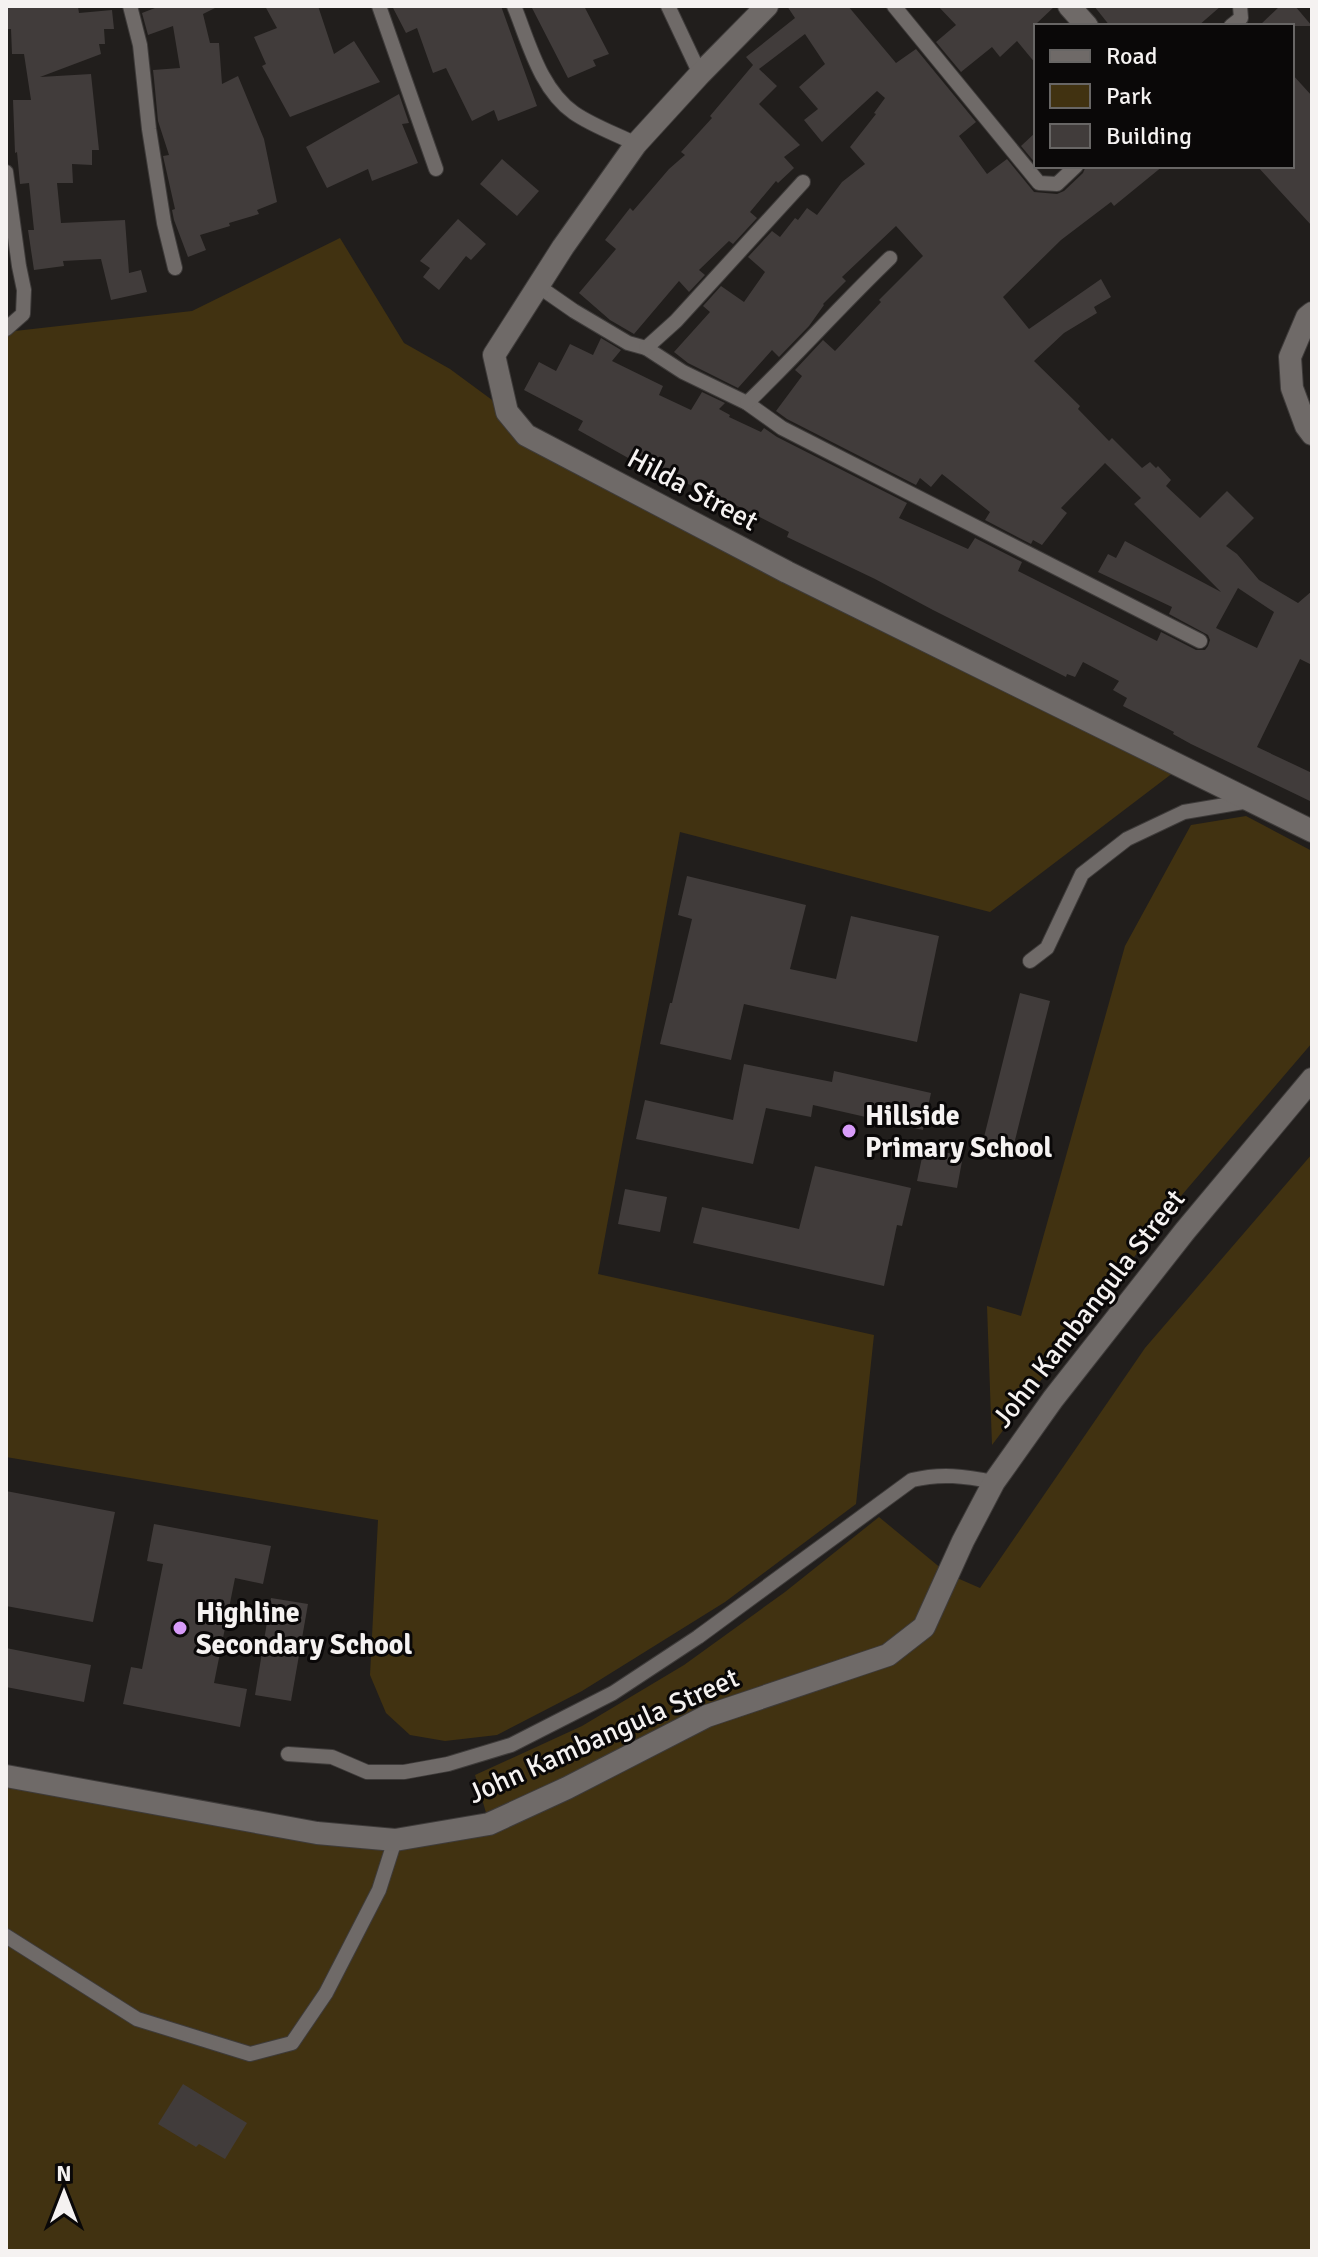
<svg xmlns="http://www.w3.org/2000/svg" width="1318" height="2257" viewBox="0 0 1318 2257" font-family="Signika,sans-serif">
	<style>
		.green { fill: #413211 }
		.building { fill: #413c3b; fill-rule: evenodd }
		.lines { fill: none; stroke-linecap: round; stroke-linejoin: round }
		.service-casing { stroke: #3e3b3a; stroke-width: 16 }
		.minor-casing { stroke: #3e3b3a; stroke-width: 24 }
		.service { stroke: #6f6a68; stroke-width: 14 }
		.minor { stroke: #6f6a68; stroke-width: 22 }
		.poi-dot { fill: #d79bf9; stroke: #0a0808; stroke-width: 3 }
		.labels { text-anchor: middle; stroke-width: 6; stroke-linejoin: round; paint-order: stroke }
		.street-label { font-size: 28px; fill: #f5f2f1; stroke: #0a0808 }
		.poi-label { font-size: 28px; font-weight: bold; fill: #f5f2f1; stroke: #0a0808; text-anchor: start }
	</style>
	<rect width="100%" height="100%" fill="#211e1c"/>
	<g class="green">
		<path d="M 340,238 L 404,343 L 450,369 L 507,411 L 526,435 L 1182,766 L 990,912 L 680,832 L 598,1274 L 874,1335 L 856,1504 L 725,1602 L 582,1691 L 497,1735 L 445,1741 L 410,1735 L 386,1713 L 370,1675 L 378,1520 L 6,1457 L 6,332 L 192,311 Z"/>
		<path d="M 1246,816 L 1312,851 L 1312,1043 L 1175,1203 L 992,1445 L 987,1306 L 1021,1316 L 1125,946 L 1191,825 Z"/>
		<path d="M 1312,1154 L 1312,2251 L 6,2251 L 6,1776 L 395,1840 L 489,1823 L 475,1775 L 582,1726 L 684,1665 L 785,1592 L 879,1517 L 948,1574 L 980,1588 L 1145,1348 Z"/>
	</g>
	<g class="building">
		<path d="M 7,6 L 59,6 L 59,8 L 78,7 L 79,13 L 112,10 L 114,29 L 104,29 L 105,44 L 99,44 L 101,54 L 40,77 L 91,74 L 99,150 L 92,150 L 92,165 L 72,164 L 73,183 L 57,183 L 61,223 L 125,220 L 129,273 L 141,270 L 147,292 L 111,300 L 101,259 L 63,261 L 64,266 L 34,270 L 28,230 L 34,230 L 29,183 L 20,184 L 17,152 L 15,153 L 13,100 L 31,100 L 24,54 L 12,54 L 11,29 L 8,29 Z"/>
		<path d="M 160,6 L 219,6 L 203,14 L 210,43 L 219,43 L 222,84 L 238,76 L 264,139 L 277,202 L 257,210 L 259,214 L 229,223 L 230,226 L 200,235 L 206,250 L 188,257 L 174,220 L 172,210 L 175,209 L 163,156 L 169,155 L 158,121 L 154,79 L 153,70 L 180,68 L 173,26 L 148,35 L 142,13 Z"/>
		<path d="M 265,6 L 318,6 L 334,54 L 354,41 L 380,82 L 290,117 L 262,66 L 266,64 L 254,37 L 277,28 Z"/>
		<path d="M 392,6 L 501,6 L 537,106 L 498,121 L 494,110 L 472,121 L 446,68 L 433,73 L 417,28 L 406,33 Z"/>
		<path d="M 531,6 L 584,6 L 609,54 L 593,60 L 596,66 L 568,78 Z"/>
		<path d="M 787,6 L 848,6 L 896,63 L 916,49 L 976,122 L 959,136 L 987,174 L 1007,159 L 1034,192 L 1057,194 L 1064,191 L 1083,173 L 1086,166 L 1163,166 L 1114,206 L 1111,202 L 1061,240 L 1003,297 L 1029,329 L 1101,279 L 1111,297 L 1094,307 L 1097,313 L 1064,333 L 1034,361 L 1080,406 L 1078,409 L 1109,441 L 1112,438 L 1142,468 L 1150,462 L 1156,468 L 1158,466 L 1171,480 L 1166,486 L 1200,518 L 1227,491 L 1254,518 L 1226,546 L 1237,554 L 1259,580 L 1298,603 L 1312,591 L 1312,665 L 1300,659 L 1257,747 L 1312,773 L 1312,802 L 1191,744 L 1173,734 L 1174,732 L 1123,706 L 1127,698 L 1113,690 L 1119,681 L 1083,662 L 1075,677 L 1067,674 L 1066,677 L 933,610 L 875,579 L 787,537 L 789,532 L 744,509 L 688,484 L 632,455 L 630,459 L 578,430 L 583,421 L 524,390 L 539,362 L 556,371 L 570,344 L 593,355 L 601,338 L 621,350 L 612,361 L 663,386 L 659,395 L 691,410 L 702,392 L 725,403 L 719,409 L 730,415 L 729,417 L 761,432 L 764,428 L 777,437 L 907,503 L 899,518 L 968,549 L 975,538 L 1022,562 L 1018,571 L 1157,641 L 1161,632 L 1196,650 L 1205,650 L 1208,646 L 1210,640 L 1208,635 L 1169,614 L 1172,607 L 1098,572 L 1108,554 L 1116,558 L 1125,541 L 1221,592 L 1134,504 L 1141,498 L 1105,463 L 1061,508 L 1067,513 L 1042,545 L 1033,540 L 1031,544 L 985,520 L 990,512 L 942,474 L 931,487 L 920,478 L 916,485 L 787,419 L 776,411 L 802,376 L 795,370 L 823,340 L 835,351 L 881,302 L 879,300 L 923,256 L 896,226 L 842,277 L 846,281 L 823,304 L 824,305 L 809,326 L 779,357 L 772,350 L 738,388 L 688,363 L 674,352 L 710,312 L 703,306 L 721,286 L 744,302 L 765,272 L 748,257 L 772,231 L 780,237 L 795,218 L 798,220 L 807,208 L 817,215 L 842,182 L 865,164 L 850,147 L 876,114 L 874,113 L 885,98 L 877,91 L 822,142 L 804,120 L 818,109 L 799,87 L 825,64 L 805,34 L 759,69 L 777,86 L 759,104 L 800,145 L 784,157 L 794,168 L 778,183 L 776,181 L 750,212 L 757,218 L 733,244 L 729,241 L 699,270 L 705,275 L 689,292 L 679,281 L 634,334 L 610,320 L 579,293 L 616,249 L 605,240 L 630,208 L 633,211 L 669,169 L 685,155 L 681,152 L 712,118 L 710,116 L 753,65 L 746,57 L 795,18 ZM 1238,588 L 1274,612 L 1257,648 L 1216,628 Z"/>
		<path d="M 938,6 L 1055,6 L 1036,24 L 1036,64 L 1017,41 L 1000,57 L 992,47 L 961,72 L 936,42 L 956,25 Z"/>
		<path d="M 1094,6 L 1221,6 L 1198,26 L 1110,26 Z"/>
		<path d="M 1280,6 L 1295,6 L 1312,26 L 1259,26 Z"/>
		<path d="M 1292,74 L 1312,96 L 1312,226 L 1257,166 L 1292,166 Z"/>
		<path d="M 399,94 L 409,123 L 402,124 L 418,163 L 372,181 L 368,169 L 327,188 L 306,147 Z"/>
		<path d="M 1036,132 L 1036,164 L 1021,146 Z"/>
		<path d="M 502,159 L 539,191 L 517,216 L 480,184 Z"/>
		<path d="M 458,219 L 486,244 L 471,260 L 466,256 L 439,290 L 423,277 L 430,268 L 420,261 Z"/>
		<path d="M 687,876 L 806,905 L 790,969 L 836,979 L 851,916 L 939,936 L 917,1042 L 744,1004 L 731,1060 L 660,1044 L 670,1003 L 672,1003 L 692,919 L 678,915 Z"/>
		<path d="M 1020,993 L 1050,1001 L 1013,1148 L 983,1141 Z"/>
		<path d="M 744,1064 L 832,1082 L 834,1071 L 931,1093 L 923,1130 L 813,1105 L 811,1117 L 766,1108 L 753,1164 L 636,1139 L 645,1100 L 733,1120 Z"/>
		<path d="M 924,1148 L 963,1156 L 957,1188 L 917,1181 Z"/>
		<path d="M 815,1166 L 911,1188 L 902,1226 L 897,1225 L 884,1286 L 693,1243 L 702,1207 L 799,1229 Z"/>
		<path d="M 625,1189 L 667,1197 L 660,1232 L 618,1224 Z"/>
		<path d="M 6,1491 L 115,1512 L 93,1622 L 6,1606 Z"/>
		<path d="M 154,1524 L 271,1546 L 263,1584 L 235,1578 L 214,1683 L 247,1689 L 240,1727 L 123,1704 L 131,1667 L 142,1669 L 163,1564 L 147,1561 Z"/>
		<path d="M 271,1598 L 308,1604 L 291,1701 L 255,1695 Z"/>
		<path d="M 6,1648 L 91,1665 L 84,1702 L 6,1687 Z"/>
		<path d="M 183,2084 L 247,2123 L 225,2159 L 199,2144 L 196,2147 L 158,2124 Z"/>
	</g>
	<g class="lines">
		<defs>
			<g id="service">
				<path d="M 130,6 L 140,45 L 149,129 L 164,223 L 175,268"/>
				<path d="M 379,6 L 436,169"/>
				<path d="M 514,6 C 529,43 540,89 574,113 C 593,126 616,134 636,144"/>
				<path d="M 668,6 L 700,74"/>
				<path d="M 894,6 L 1039,183 L 1057,184 L 1076,166"/>
				<path d="M 1231,26 L 1241,18 L 1240,6"/>
				<path d="M 6,172 L 19,266 L 24,290 L 23,314 L 6,329"/>
				<path d="M 538,286 L 574,311 L 628,343 L 646,348 L 683,372 L 747,403 L 782,428 L 1200,641"/>
				<path d="M 646,348 L 676,321 L 803,182"/>
				<path d="M 747,403 C 796,356 841,305 890,258"/>
				<path d="M 1030,961 L 1047,948 L 1082,874 L 1127,839 L 1184,812 L 1249,801"/>
				<path d="M 288,1754 L 332,1757 L 367,1772 L 404,1772 L 448,1764 L 511,1745 L 613,1693 L 698,1637 L 912,1480 C 941,1473 965,1476 994,1482"/>
				<path d="M 6,1936 L 137,2019 L 250,2054 L 292,2043 L 326,1993 L 379,1890 L 395,1840"/>
			</g>
			<g id="minor">
				<path d="M 767,6 L 700,74 L 636,144 L 563,247 L 494,355 L 507,412 L 526,435 L 787,572 L 1312,831"/>
				<path d="M 1069,6 L 1087,26"/>
				<path d="M 1312,313 L 1307,317 L 1290,357 L 1292,388 L 1306,426 L 1312,434"/>
				<path d="M 6,1776 L 317,1833 L 395,1840 L 489,1824 L 567,1788 L 707,1716 L 888,1655 L 924,1627 L 963,1541 L 994,1482 L 1053,1399 L 1185,1231 L 1312,1079"/>
			</g>
		</defs>
		<use href="#service" class="service-casing"/>
		<use href="#minor" class="minor-casing"/>
		<use href="#service" class="service"/>
		<use href="#minor" class="minor"/>
	</g>
	<g class="poi-dot">
		<circle cx="849" cy="1131" r="8"/>
		<circle cx="180" cy="1628" r="8"/>
	</g>
	<g class="labels">
		<g class="street-label">
			<text transform="translate(693 489) rotate(28)" y="10">Hilda Street</text>
			<text transform="translate(1088 1308) rotate(-52)" y="10">John Kambangula Street</text>
			<text transform="translate(603 1735) rotate(-24)" y="10">John Kambangula Street</text>
		</g>
		<g class="poi-label">
			<text x="865" y="1125">Hillside<tspan x="865" dy="32">Primary School</tspan></text>
			<text x="196" y="1622">Highline<tspan x="196" dy="32">Secondary School</tspan></text>
		</g>
	</g>
	<rect width="1318" height="2257" fill="none" stroke="#f5f2f1" stroke-width="16"/>
	<rect x="1034" y="24" width="260" height="144" fill="#0a0808" stroke="#686665" stroke-width="2"/>
	<rect x="1050" y="50" width="40" height="12" fill="#6f6a68" stroke="#686665" stroke-width="2"/>
	<text x="1106" y="64" font-size="24" fill="#f5f2f1">Road</text>
	<rect x="1050" y="84" width="40" height="24" fill="#413211" stroke="#686665" stroke-width="2"/>
	<text x="1106" y="104" font-size="24" fill="#f5f2f1">Park</text>
	<rect x="1050" y="124" width="40" height="24" fill="#413c3b" stroke="#686665" stroke-width="2"/>
	<text x="1106" y="144" font-size="24" fill="#f5f2f1">Building</text>
	<g transform="translate(64 2193)" stroke="#0a0808" stroke-width="6" paint-order="stroke">
	<path d="M0-6L14 30L0 20L-14 30Z" fill="#f5f2f1"/>
	<text y="-12" font-size="22" font-weight="bold" text-anchor="middle" fill="#f5f2f1">N</text>
	</g>
</svg>
